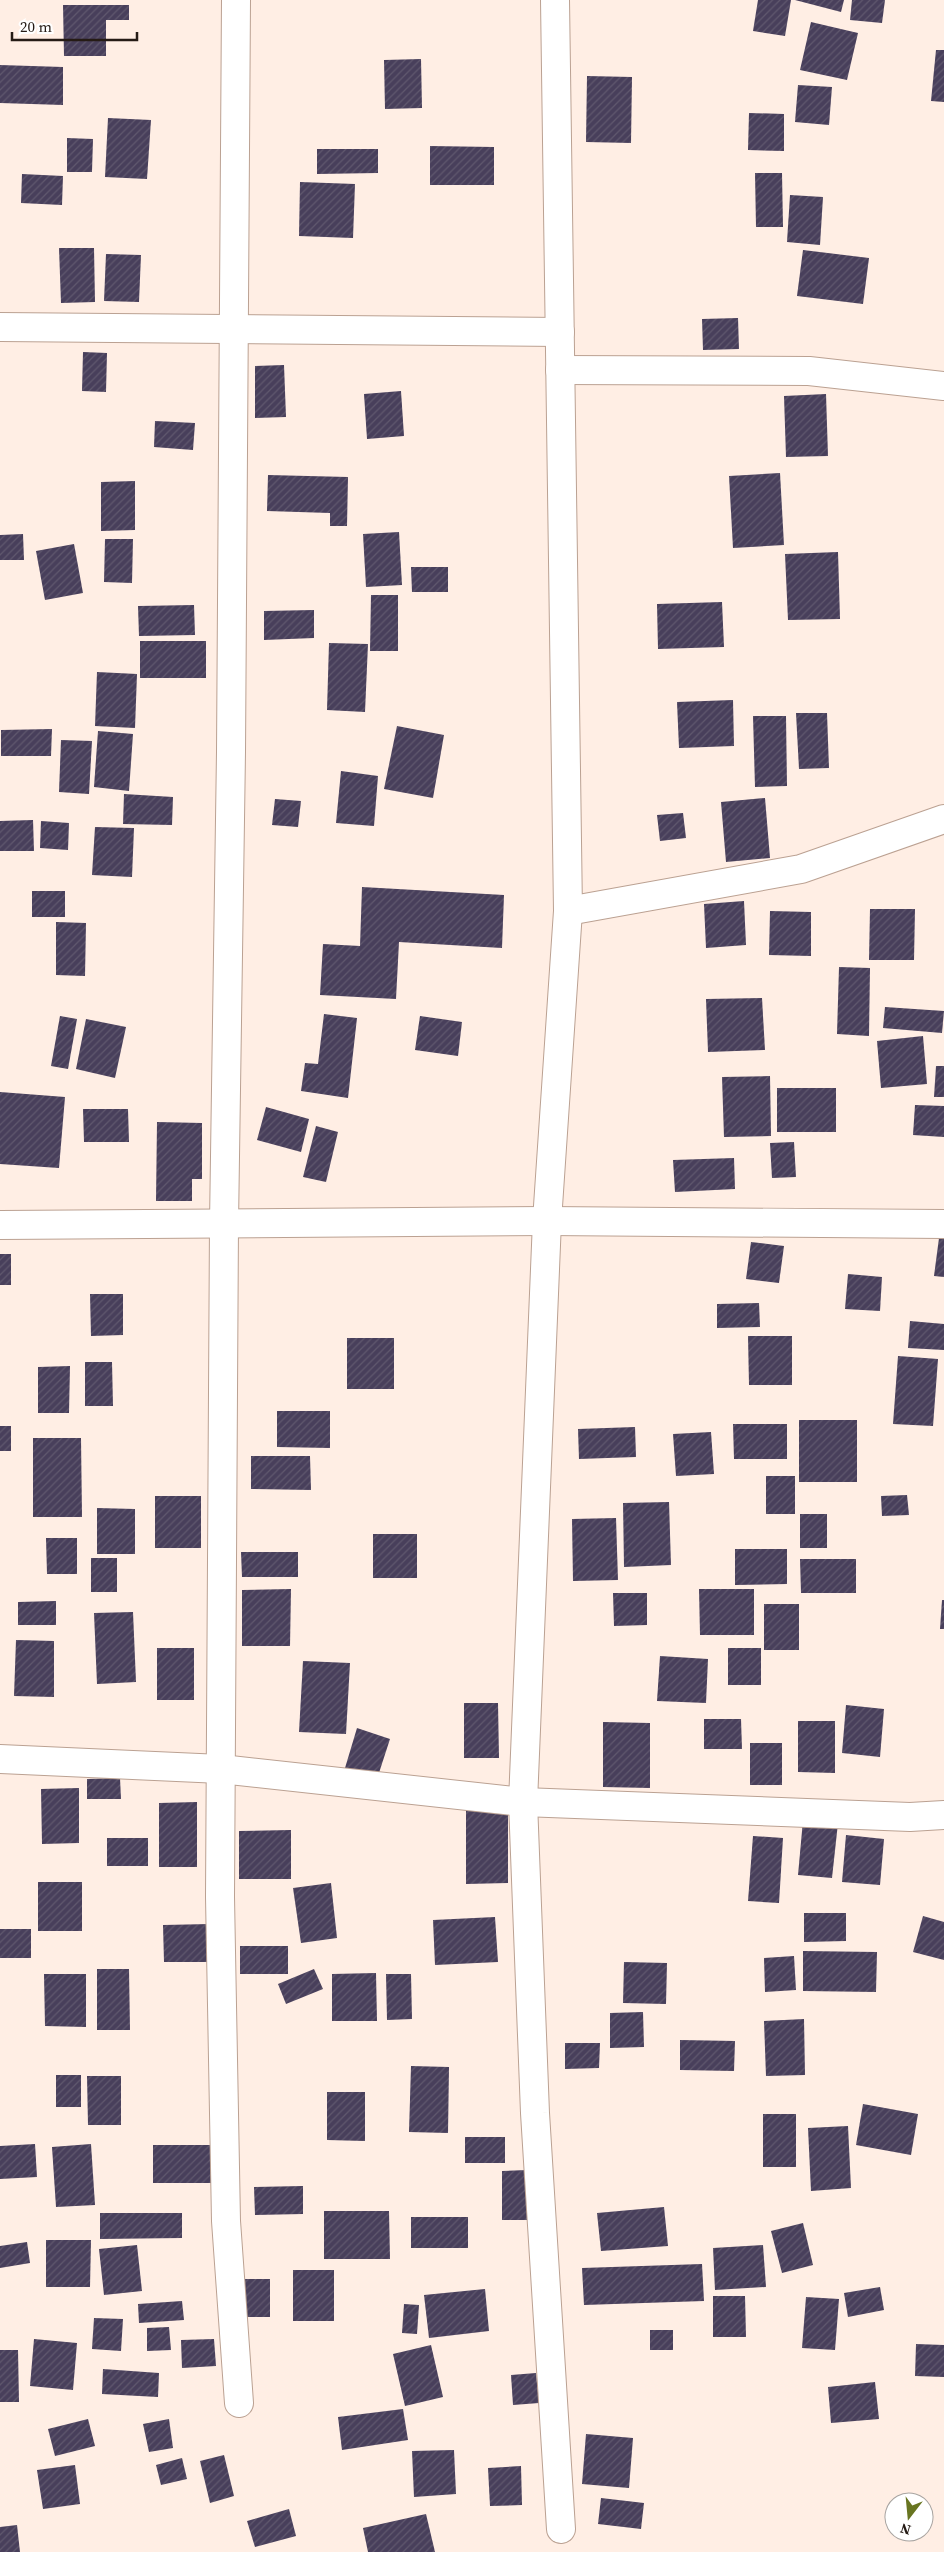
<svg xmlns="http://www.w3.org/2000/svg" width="944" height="2552" viewBox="0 0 944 2552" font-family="'Source Serif 4',serif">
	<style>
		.building { fill: url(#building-hatch) }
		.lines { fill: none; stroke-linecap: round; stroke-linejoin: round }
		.minor-casing { stroke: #bba192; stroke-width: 30 }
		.minor { stroke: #fff; stroke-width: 28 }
	</style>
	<defs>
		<pattern id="building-hatch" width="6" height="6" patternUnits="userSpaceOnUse" patternTransform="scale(1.25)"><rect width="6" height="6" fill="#483f5b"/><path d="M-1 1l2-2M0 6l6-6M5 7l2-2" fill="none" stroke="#60586e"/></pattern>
	</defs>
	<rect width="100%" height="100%" fill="#ffeee4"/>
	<g class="building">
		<path d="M 758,0 L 791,0 L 785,36 L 753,31 Z"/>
		<path d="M 795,0 L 844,0 L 841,12 Z"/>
		<path d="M 852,0 L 885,0 L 882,23 L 850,20 Z"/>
		<path d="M 63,5 L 129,5 L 129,20 L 106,20 L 106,56 L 64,56 Z"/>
		<path d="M 811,22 L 858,33 L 847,80 L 800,70 Z"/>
		<path d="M 936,50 L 944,50 L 944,102 L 931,101 Z"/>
		<path d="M 421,59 L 422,108 L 385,109 L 384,60 Z"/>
		<path d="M 0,65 L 63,67 L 63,105 L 0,103 Z"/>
		<path d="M 587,76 L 632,77 L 631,143 L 586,142 Z"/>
		<path d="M 798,85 L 832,87 L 829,125 L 795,122 Z"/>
		<path d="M 749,113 L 784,114 L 784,151 L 748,150 Z"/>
		<path d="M 108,118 L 151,120 L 147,179 L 105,177 Z"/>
		<path d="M 67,138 L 93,139 L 92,172 L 67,172 Z"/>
		<path d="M 430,146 L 494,147 L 494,185 L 430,185 Z"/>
		<path d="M 317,149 L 378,149 L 378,173 L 317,174 Z"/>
		<path d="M 755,173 L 782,173 L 783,227 L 756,227 Z"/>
		<path d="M 22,174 L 63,176 L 62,205 L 21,203 Z"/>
		<path d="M 300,182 L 355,184 L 353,238 L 299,236 Z"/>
		<path d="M 790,195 L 823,197 L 820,245 L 787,242 Z"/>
		<path d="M 59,248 L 94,248 L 95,302 L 61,303 Z"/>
		<path d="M 803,250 L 869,258 L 863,304 L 797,296 Z"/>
		<path d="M 106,254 L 141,255 L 139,302 L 104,301 Z"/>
		<path d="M 738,318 L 739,349 L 703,350 L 702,319 Z"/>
		<path d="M 83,352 L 107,353 L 106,392 L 82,391 Z"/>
		<path d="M 284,365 L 286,417 L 255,418 L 255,366 Z"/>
		<path d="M 401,391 L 404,436 L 367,439 L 364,394 Z"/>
		<path d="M 826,394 L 828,456 L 786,457 L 784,396 Z"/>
		<path d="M 155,421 L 195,423 L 193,450 L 154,447 Z"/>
		<path d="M 780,473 L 784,545 L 733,548 L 729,476 Z"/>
		<path d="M 268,475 L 348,477 L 347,526 L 330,526 L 330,513 L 267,511 Z"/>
		<path d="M 135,481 L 135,530 L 101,531 L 101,482 Z"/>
		<path d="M 399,532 L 402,585 L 366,587 L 363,534 Z"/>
		<path d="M 23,534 L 24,560 L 0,560 L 0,535 Z"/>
		<path d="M 105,539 L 133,539 L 132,583 L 104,582 Z"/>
		<path d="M 74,544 L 83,593 L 45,600 L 36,551 Z"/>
		<path d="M 838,552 L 840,619 L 788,620 L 785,554 Z"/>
		<path d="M 411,567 L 448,567 L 448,592 L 412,592 Z"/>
		<path d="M 371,595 L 398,595 L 398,651 L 370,651 Z"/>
		<path d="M 722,602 L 724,647 L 658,649 L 657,604 Z"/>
		<path d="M 194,605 L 195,635 L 139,636 L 138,606 Z"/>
		<path d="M 314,610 L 314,638 L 264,640 L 264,611 Z"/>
		<rect x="140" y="641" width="66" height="37"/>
		<path d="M 329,643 L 368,644 L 365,712 L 327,710 Z"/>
		<path d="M 97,672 L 137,674 L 135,728 L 95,726 Z"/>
		<path d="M 733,700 L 734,746 L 679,748 L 677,702 Z"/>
		<path d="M 796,713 L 827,713 L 829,768 L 799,769 Z"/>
		<path d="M 753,716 L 786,716 L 787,786 L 755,787 Z"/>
		<path d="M 397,726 L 444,735 L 433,798 L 384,789 Z"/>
		<path d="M 52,729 L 51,756 L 1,756 L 1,730 Z"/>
		<path d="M 98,731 L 133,734 L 129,791 L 94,787 Z"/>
		<path d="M 61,740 L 92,741 L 89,794 L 59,792 Z"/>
		<path d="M 341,771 L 378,776 L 374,826 L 336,823 Z"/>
		<path d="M 124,794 L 173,797 L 172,825 L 123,824 Z"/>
		<path d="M 765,798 L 770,858 L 726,862 L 721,802 Z"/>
		<path d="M 275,799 L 301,801 L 298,827 L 272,825 Z"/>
		<path d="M 683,813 L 686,838 L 660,841 L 657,815 Z"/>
		<path d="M 33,820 L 34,851 L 0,851 L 0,821 Z"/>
		<path d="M 41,821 L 69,823 L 68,850 L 40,848 Z"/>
		<path d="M 95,827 L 134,828 L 132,877 L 92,875 Z"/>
		<path d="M 362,887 L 504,895 L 502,948 L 399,942 L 396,999 L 320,995 L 323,944 L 360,946 Z"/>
		<rect x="32" y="891" width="33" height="26"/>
		<path d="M 744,901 L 746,945 L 706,948 L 704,904 Z"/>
		<path d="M 870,909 L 915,909 L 914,960 L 869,960 Z"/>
		<path d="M 770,911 L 811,912 L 811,956 L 769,955 Z"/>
		<path d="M 56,922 L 86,923 L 85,976 L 56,975 Z"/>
		<path d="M 839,967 L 870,968 L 869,1036 L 837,1034 Z"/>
		<path d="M 762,998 L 765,1050 L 708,1052 L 706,999 Z"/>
		<path d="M 885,1007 L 944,1011 L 942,1033 L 883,1028 Z"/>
		<path d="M 324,1014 L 357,1018 L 348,1098 L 301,1091 L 305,1063 L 318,1064 Z"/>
		<path d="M 60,1016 L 77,1019 L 68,1069 L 51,1066 Z"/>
		<path d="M 420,1016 L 462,1022 L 458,1056 L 415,1050 Z"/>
		<path d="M 86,1019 L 126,1027 L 115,1078 L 76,1069 Z"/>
		<path d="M 923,1036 L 927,1084 L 881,1088 L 877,1041 Z"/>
		<path d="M 936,1066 L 944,1066 L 944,1097 L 934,1097 Z"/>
		<path d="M 770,1076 L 771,1136 L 724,1137 L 722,1077 Z"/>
		<rect x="777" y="1088" width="59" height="44"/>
		<path d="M 0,1092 L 65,1097 L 59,1168 L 0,1164 Z"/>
		<path d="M 915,1105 L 944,1106 L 944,1137 L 913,1135 Z"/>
		<path d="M 266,1107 L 309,1119 L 301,1152 L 257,1140 Z"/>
		<path d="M 83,1109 L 128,1109 L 129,1142 L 84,1142 Z"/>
		<path d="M 157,1122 L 202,1123 L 202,1179 L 192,1179 L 192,1201 L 156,1201 Z"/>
		<path d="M 316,1126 L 338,1132 L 326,1182 L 303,1177 Z"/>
		<path d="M 794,1142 L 796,1177 L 772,1178 L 770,1143 Z"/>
		<path d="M 734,1158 L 735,1189 L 675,1192 L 673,1160 Z"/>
		<path d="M 939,1238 L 944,1239 L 944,1277 L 934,1276 Z"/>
		<path d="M 751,1242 L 784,1246 L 779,1283 L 746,1279 Z"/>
		<rect x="0" y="1254" width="11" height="31"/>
		<path d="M 848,1274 L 882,1277 L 880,1311 L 845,1309 Z"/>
		<path d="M 90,1294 L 123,1294 L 123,1335 L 91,1336 Z"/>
		<path d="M 759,1303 L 760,1327 L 717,1328 L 717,1304 Z"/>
		<path d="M 910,1321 L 944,1324 L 944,1350 L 908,1348 Z"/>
		<path d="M 748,1336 L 792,1336 L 792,1385 L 749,1385 Z"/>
		<rect x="347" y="1338" width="47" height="51"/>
		<path d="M 898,1356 L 938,1359 L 933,1426 L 893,1424 Z"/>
		<path d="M 85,1362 L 112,1362 L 113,1406 L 85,1406 Z"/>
		<path d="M 70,1366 L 69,1413 L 38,1413 L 38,1367 Z"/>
		<path d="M 277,1411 L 330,1411 L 330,1448 L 277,1447 Z"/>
		<rect x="799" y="1420" width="58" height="62"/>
		<path d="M 733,1424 L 787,1424 L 787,1459 L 734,1459 Z"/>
		<rect x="0" y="1426" width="11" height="25"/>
		<path d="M 635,1427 L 636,1457 L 579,1459 L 578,1429 Z"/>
		<path d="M 711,1432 L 714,1474 L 676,1476 L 673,1434 Z"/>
		<path d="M 33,1438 L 81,1438 L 82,1517 L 33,1517 Z"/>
		<path d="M 251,1456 L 310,1456 L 311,1490 L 251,1489 Z"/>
		<rect x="766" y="1476" width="29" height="38"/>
		<path d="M 907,1495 L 909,1515 L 882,1516 L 881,1496 Z"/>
		<rect x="155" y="1496" width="46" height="52"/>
		<path d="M 669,1502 L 671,1565 L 624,1567 L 623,1503 Z"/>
		<path d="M 97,1508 L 135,1509 L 135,1554 L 97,1554 Z"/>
		<rect x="800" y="1514" width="27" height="34"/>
		<path d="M 616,1518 L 618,1580 L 573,1581 L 572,1519 Z"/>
		<rect x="373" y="1534" width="44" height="44"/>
		<path d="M 46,1538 L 77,1538 L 77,1574 L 47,1574 Z"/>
		<path d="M 735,1549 L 787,1549 L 787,1584 L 735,1585 Z"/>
		<path d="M 241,1552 L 298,1552 L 298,1577 L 242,1577 Z"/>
		<rect x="91" y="1558" width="26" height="34"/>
		<path d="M 800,1559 L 856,1559 L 856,1593 L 801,1593 Z"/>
		<path d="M 291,1589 L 290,1646 L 242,1646 L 242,1590 Z"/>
		<path d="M 699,1589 L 754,1589 L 754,1635 L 700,1635 Z"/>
		<path d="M 613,1593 L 647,1593 L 647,1625 L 614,1626 Z"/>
		<path d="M 942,1600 L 944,1600 L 944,1629 L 940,1629 Z"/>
		<path d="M 56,1601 L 56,1625 L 18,1625 L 18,1602 Z"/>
		<rect x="764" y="1604" width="35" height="46"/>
		<path d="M 133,1612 L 136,1682 L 97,1684 L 94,1613 Z"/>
		<path d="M 16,1640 L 54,1641 L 54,1697 L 14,1696 Z"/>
		<rect x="157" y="1648" width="37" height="52"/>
		<rect x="728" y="1648" width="33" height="37"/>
		<path d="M 660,1656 L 708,1659 L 706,1703 L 657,1701 Z"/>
		<path d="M 303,1661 L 350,1663 L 346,1734 L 299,1732 Z"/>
		<path d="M 464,1703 L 498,1703 L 499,1758 L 464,1758 Z"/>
		<path d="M 846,1705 L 884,1709 L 880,1757 L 842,1753 Z"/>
		<path d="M 704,1719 L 741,1719 L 742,1749 L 704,1749 Z"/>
		<path d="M 798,1721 L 835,1721 L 835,1773 L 798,1772 Z"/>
		<path d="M 603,1722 L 650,1723 L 650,1788 L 603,1787 Z"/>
		<path d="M 357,1728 L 390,1739 L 377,1779 L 345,1768 Z"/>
		<rect x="750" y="1743" width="32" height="42"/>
		<path d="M 120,1778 L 121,1799 L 87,1799 L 87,1779 Z"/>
		<path d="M 79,1788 L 79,1843 L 42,1844 L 41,1789 Z"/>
		<path d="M 197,1802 L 197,1867 L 159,1867 L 159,1803 Z"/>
		<path d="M 508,1808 L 508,1883 L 466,1884 L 466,1809 Z"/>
		<path d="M 803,1820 L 838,1823 L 832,1878 L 798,1875 Z"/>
		<path d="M 291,1830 L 291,1879 L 239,1879 L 239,1831 Z"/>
		<path d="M 846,1835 L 884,1839 L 880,1885 L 842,1882 Z"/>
		<path d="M 753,1836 L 783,1838 L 779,1903 L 748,1901 Z"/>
		<rect x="107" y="1838" width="41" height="28"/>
		<rect x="38" y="1882" width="44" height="49"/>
		<path d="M 331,1883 L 337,1938 L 301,1943 L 293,1888 Z"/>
		<path d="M 804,1913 L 846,1913 L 846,1941 L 804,1942 Z"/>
		<path d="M 923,1916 L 944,1922 L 944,1960 L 913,1952 Z"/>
		<path d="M 495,1917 L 498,1962 L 435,1965 L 433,1920 Z"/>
		<path d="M 210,1924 L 211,1962 L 164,1962 L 163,1925 Z"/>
		<rect x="0" y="1929" width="31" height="29"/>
		<rect x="240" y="1946" width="48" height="28"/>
		<path d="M 803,1951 L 877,1952 L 876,1992 L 803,1991 Z"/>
		<path d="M 794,1956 L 796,1990 L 765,1992 L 764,1958 Z"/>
		<path d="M 624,1962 L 667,1963 L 666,2004 L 623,2003 Z"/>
		<path d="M 97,1969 L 129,1969 L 130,2030 L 97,2030 Z"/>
		<path d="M 314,1969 L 323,1989 L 286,2004 L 278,1984 Z"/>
		<path d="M 376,1973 L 377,2021 L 332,2021 L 332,1974 Z"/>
		<path d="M 44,1974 L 86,1974 L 86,2027 L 45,2026 Z"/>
		<path d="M 386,1974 L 411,1974 L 412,2019 L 387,2020 Z"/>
		<path d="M 643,2012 L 644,2047 L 610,2048 L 610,2013 Z"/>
		<path d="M 804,2019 L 805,2075 L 766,2076 L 764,2021 Z"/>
		<path d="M 680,2040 L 735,2041 L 734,2071 L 680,2070 Z"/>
		<path d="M 565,2043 L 600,2043 L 599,2068 L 565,2069 Z"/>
		<path d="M 411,2066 L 449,2067 L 448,2133 L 409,2132 Z"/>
		<rect x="56" y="2075" width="25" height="32"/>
		<path d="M 87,2076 L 121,2076 L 121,2125 L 88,2125 Z"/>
		<path d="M 327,2092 L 365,2092 L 365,2141 L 327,2140 Z"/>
		<path d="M 863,2104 L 918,2114 L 911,2155 L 856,2145 Z"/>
		<rect x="763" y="2114" width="33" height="53"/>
		<path d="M 848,2126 L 851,2188 L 811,2191 L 808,2128 Z"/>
		<rect x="465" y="2137" width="40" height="26"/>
		<path d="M 35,2144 L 37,2177 L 0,2179 L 0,2146 Z"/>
		<path d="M 91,2144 L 95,2205 L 56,2207 L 52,2147 Z"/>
		<path d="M 153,2145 L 210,2145 L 211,2183 L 153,2183 Z"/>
		<path d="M 527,2170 L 527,2220 L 502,2220 L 502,2171 Z"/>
		<path d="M 303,2186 L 303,2214 L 255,2215 L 254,2187 Z"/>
		<path d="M 664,2207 L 668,2246 L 601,2251 L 597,2213 Z"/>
		<path d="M 324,2211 L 389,2211 L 390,2259 L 324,2259 Z"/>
		<path d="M 100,2213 L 182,2213 L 182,2238 L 100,2239 Z"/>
		<rect x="411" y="2217" width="57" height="31"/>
		<path d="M 803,2223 L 813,2265 L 782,2273 L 771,2231 Z"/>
		<path d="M 46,2240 L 91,2240 L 90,2287 L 46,2287 Z"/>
		<path d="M 27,2242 L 30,2263 L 0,2268 L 0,2246 Z"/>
		<path d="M 137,2245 L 142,2291 L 104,2295 L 99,2249 Z"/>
		<path d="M 763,2245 L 766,2287 L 715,2290 L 713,2248 Z"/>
		<path d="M 702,2264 L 704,2301 L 584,2305 L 582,2268 Z"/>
		<rect x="293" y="2270" width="41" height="51"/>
		<path d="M 241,2279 L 270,2279 L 270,2317 L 242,2317 Z"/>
		<path d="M 880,2287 L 884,2310 L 848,2317 L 844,2293 Z"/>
		<path d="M 485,2289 L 489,2331 L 429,2338 L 424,2295 Z"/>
		<path d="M 713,2296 L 745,2296 L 746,2337 L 713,2337 Z"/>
		<path d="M 806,2297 L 839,2299 L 835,2350 L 802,2348 Z"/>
		<path d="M 182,2301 L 184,2320 L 139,2323 L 138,2304 Z"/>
		<path d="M 404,2304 L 419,2305 L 417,2334 L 402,2333 Z"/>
		<path d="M 94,2318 L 123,2319 L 121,2351 L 92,2349 Z"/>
		<path d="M 169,2327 L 171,2350 L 147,2351 L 147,2328 Z"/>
		<rect x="650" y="2330" width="23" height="20"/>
		<path d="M 34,2339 L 77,2343 L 73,2390 L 30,2386 Z"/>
		<path d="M 214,2339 L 216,2366 L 182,2368 L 181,2340 Z"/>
		<path d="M 916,2344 L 944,2345 L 944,2377 L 915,2376 Z"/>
		<path d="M 431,2345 L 443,2397 L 405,2406 L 393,2354 Z"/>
		<path d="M 0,2350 L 18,2350 L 19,2402 L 0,2402 Z"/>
		<path d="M 103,2369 L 159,2373 L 158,2397 L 102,2394 Z"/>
		<path d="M 536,2373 L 539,2403 L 513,2405 L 511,2375 Z"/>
		<path d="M 875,2382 L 879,2419 L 831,2423 L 828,2387 Z"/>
		<path d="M 403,2409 L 408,2440 L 342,2450 L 338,2417 Z"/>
		<path d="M 88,2419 L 95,2446 L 55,2456 L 48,2429 Z"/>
		<path d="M 169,2419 L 173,2448 L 149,2452 L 143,2424 Z"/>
		<path d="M 586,2434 L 633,2438 L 629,2488 L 582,2484 Z"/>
		<path d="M 454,2450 L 456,2494 L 414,2497 L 412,2451 Z"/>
		<path d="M 224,2455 L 234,2496 L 210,2503 L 200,2461 Z"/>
		<path d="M 182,2458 L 187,2479 L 161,2485 L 156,2465 Z"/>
		<path d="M 75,2465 L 80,2504 L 43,2509 L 37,2470 Z"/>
		<path d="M 521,2466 L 522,2505 L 490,2506 L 488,2468 Z"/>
		<path d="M 601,2498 L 644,2503 L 641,2529 L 598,2524 Z"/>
		<path d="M 289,2509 L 296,2536 L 255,2547 L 247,2521 Z"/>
		<path d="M 426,2514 L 435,2552 L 368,2552 L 363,2528 Z"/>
		<path d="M 17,2525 L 20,2552 L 0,2552 L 0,2527 Z"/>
	</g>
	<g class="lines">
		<defs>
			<g id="minor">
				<path d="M 236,0 L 231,752 L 224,1224 L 220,1897 L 226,2221 L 239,2403"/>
				<path d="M 555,0 L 568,911 L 547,1221 L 523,1802 L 535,2113 L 561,2529"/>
				<path d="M 0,327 L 560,332"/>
				<path d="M 560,370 L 809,371 L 944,386"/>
				<path d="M 568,911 L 801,869 L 944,819"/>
				<path d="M 0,1225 L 547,1221 L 944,1224"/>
				<path d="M 0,1759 L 221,1769 L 523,1802 L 910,1817 L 944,1815"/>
			</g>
		</defs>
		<use href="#minor" class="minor-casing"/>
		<use href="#minor" class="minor"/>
	</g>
	<g transform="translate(909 2517) rotate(196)"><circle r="24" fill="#ffffff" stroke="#a8a4a1"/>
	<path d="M0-4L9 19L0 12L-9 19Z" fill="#687521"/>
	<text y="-8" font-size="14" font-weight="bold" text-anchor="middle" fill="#251b15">N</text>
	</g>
	<path d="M12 32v8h125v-8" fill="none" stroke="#251b15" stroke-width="2.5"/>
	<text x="20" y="32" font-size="15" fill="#251b15" stroke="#ffffff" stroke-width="4" paint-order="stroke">20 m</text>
</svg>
